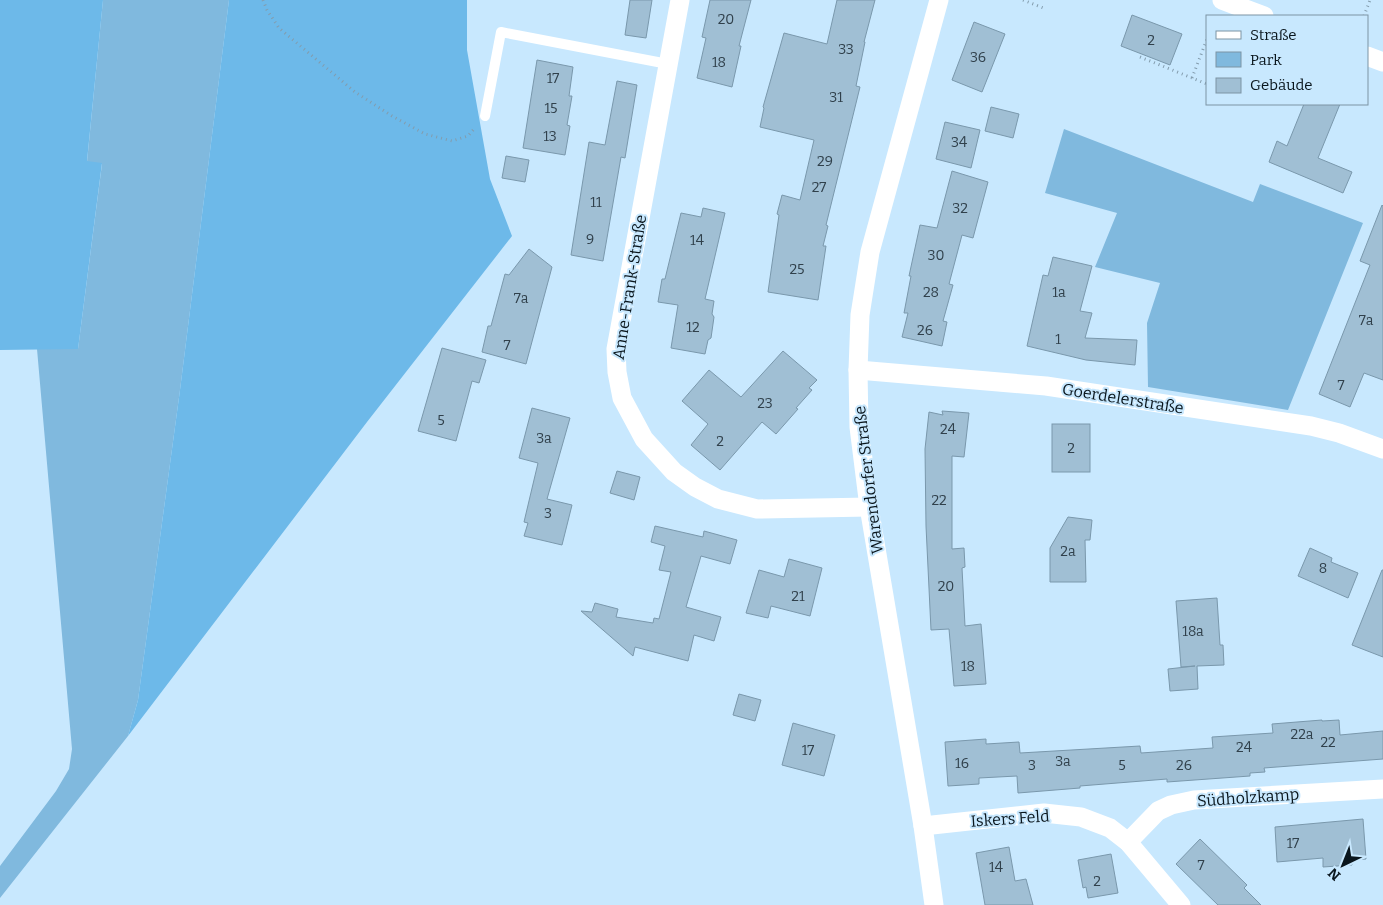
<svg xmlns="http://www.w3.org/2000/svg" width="1383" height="905" viewBox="0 0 1383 905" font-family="Bitter,serif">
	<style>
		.green { fill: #80b9de }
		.forest { fill: #6db9e9 }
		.building { fill: #a0bfd4; stroke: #7a98ac }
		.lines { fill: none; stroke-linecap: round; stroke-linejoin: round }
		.path { stroke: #839cad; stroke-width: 3; stroke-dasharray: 1 4; stroke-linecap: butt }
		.lane { stroke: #fff; stroke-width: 10 }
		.street { stroke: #fff; stroke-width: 19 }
		.labels { text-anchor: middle; stroke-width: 4; stroke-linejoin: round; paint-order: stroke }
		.number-label { font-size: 14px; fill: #30404b }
		.street-label { font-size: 16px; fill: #0a161d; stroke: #c8e8fe }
	</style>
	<rect width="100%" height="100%" fill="#c8e8fe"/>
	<g class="green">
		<path d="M 103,0 L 229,0 L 180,390 L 138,700 L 128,736 L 0,898 L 0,866 L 56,791 L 69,769 L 72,749 L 37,349 L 78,349 L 102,164 L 87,162 Z"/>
		<path d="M 1064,129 L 1253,202 L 1260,184 L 1363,223 L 1288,410 L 1148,387 L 1147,323 L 1160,283 L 1095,267 L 1117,213 L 1045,193 Z"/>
	</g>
	<g class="forest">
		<path d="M 0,0 L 103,0 L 87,161 L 102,163 L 78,349 L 0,350 Z"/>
		<path d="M 229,0 L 467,0 L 467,50 L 490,179 L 512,236 L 367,422 L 128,736 L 138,700 L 180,390 Z"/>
	</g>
	<g class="building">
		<path d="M 630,0 L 652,0 L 646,38 L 625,35 Z"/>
		<path d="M 710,0 L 751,0 L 739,46 L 741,46 L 732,87 L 697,78 L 706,38 L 702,37 Z"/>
		<path d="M 837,0 L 875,0 L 864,42 L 865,42 L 856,86 L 860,87 L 826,225 L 828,226 L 823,246 L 826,246 L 818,300 L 768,292 L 779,215 L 777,214 L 782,195 L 800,200 L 814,140 L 760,127 L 764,108 L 763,107 L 784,33 L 827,44 Z"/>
		<path d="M 1132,15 L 1182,34 L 1170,65 L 1121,46 Z"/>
		<path d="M 974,22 L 1005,34 L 982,92 L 952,80 Z"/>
		<path d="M 537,60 L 573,67 L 569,96 L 572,96 L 567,125 L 570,126 L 565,155 L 523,148 Z"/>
		<path d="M 617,81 L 637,85 L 625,158 L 621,157 L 603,261 L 571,255 L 589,142 L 605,145 Z"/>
		<path d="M 1304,104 L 1340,104 L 1318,158 L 1352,172 L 1343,193 L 1269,162 L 1277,141 L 1287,146 Z"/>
		<path d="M 991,107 L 1019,114 L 1013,138 L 985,131 Z"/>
		<path d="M 945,122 L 980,130 L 971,168 L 936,159 Z"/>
		<path d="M 506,156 L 529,160 L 525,182 L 502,178 Z"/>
		<path d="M 952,171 L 988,182 L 973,238 L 962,235 L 949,284 L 953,285 L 943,321 L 947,322 L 942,346 L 902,337 L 908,313 L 904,313 L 911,276 L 909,276 L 920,225 L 937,228 Z"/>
		<path d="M 1382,205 L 1383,206 L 1383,380 L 1364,373 L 1350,407 L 1319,394 L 1370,265 L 1360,261 Z"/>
		<path d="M 703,208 L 725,213 L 705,299 L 714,301 L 712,314 L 714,317 L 711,338 L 708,340 L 705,354 L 671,348 L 678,305 L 658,302 L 662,279 L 665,279 L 681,213 L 701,217 Z"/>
		<path d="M 529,249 L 552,267 L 526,364 L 482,352 L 488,326 L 491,326 L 505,274 L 509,275 Z"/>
		<path d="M 1053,257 L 1092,266 L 1080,311 L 1092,313 L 1085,338 L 1137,340 L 1135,365 L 1086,360 L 1027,346 L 1043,275 L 1048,276 Z"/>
		<path d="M 442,348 L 486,360 L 479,383 L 472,381 L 456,441 L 418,431 Z"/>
		<path d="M 783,351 L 817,380 L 809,388 L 812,390 L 796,408 L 798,409 L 776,434 L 762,422 L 720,470 L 691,445 L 708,424 L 682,401 L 709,370 L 741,397 Z"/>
		<path d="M 532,408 L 570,418 L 547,499 L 572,505 L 562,545 L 524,536 L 528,523 L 524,522 L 538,463 L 519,458 Z"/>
		<path d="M 942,411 L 969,413 L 964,457 L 952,456 L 952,549 L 964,548 L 965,567 L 962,568 L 965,626 L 981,624 L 986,684 L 954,686 L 949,629 L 931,630 L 926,526 L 925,449 L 929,412 L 943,415 Z"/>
		<rect x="1052" y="424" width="38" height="48"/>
		<path d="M 617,471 L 640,477 L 634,500 L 610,493 Z"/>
		<path d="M 1068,517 L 1092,520 L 1090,540 L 1085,540 L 1086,582 L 1050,582 L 1050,548 Z"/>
		<path d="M 655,526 L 703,537 L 704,531 L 737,540 L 730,564 L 701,556 L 686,607 L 721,617 L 714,641 L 694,635 L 688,661 L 635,647 L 633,656 L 581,611 L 592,612 L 595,603 L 618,609 L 616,617 L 653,623 L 654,618 L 659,619 L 671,572 L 659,570 L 665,546 L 651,542 Z"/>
		<path d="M 1310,548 L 1332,558 L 1331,562 L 1358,573 L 1348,598 L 1298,576 Z"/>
		<path d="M 789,559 L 822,568 L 810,616 L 771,606 L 768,618 L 746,613 L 759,570 L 784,577 Z"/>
		<path d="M 1382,570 L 1383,570 L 1383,657 L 1352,645 Z"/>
		<path d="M 1217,598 L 1220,645 L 1223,645 L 1224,665 L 1197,666 L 1198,689 L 1170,691 L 1168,669 L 1195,666 L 1181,667 L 1176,601 Z"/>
		<path d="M 739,694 L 761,700 L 755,721 L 733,715 Z"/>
		<path d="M 1322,720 L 1322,721 L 1339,720 L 1340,735 L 1383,731 L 1383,759 L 1264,768 L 1265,772 L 1250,773 L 1250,776 L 1167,782 L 1167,779 L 1080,786 L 1080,788 L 1018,793 L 1017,776 L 979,778 L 979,784 L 948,786 L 945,742 L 986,739 L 986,744 L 1019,742 L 1020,753 L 1140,746 L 1141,753 L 1213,748 L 1212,737 L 1273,733 L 1272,724 Z"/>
		<path d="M 793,723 L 835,735 L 824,776 L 782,765 Z"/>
		<path d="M 1363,819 L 1366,859 L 1352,860 L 1352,865 L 1323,867 L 1323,858 L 1277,862 L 1275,827 Z"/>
		<path d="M 1200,839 L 1247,885 L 1244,888 L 1261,905 L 1218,905 L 1176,864 Z"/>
		<path d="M 1009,847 L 1015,881 L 1026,879 L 1033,905 L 985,905 L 976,853 Z"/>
		<path d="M 1111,854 L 1118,893 L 1088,898 L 1086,887 L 1083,888 L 1078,860 Z"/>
	</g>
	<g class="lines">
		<g class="path">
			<path d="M 263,0 L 267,10 L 279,28 L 355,92 L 392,116 L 425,134 L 452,141 L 468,136 L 475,128"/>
			<path d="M 1023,0 L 1046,9"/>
			<path d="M 1364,16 L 1370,0"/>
			<path d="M 1140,57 L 1207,84"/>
			<path d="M 1192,78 L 1207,39"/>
		</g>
		<path class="lane" d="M 485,116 L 501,32 L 668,64"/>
		<g class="street">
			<path d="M 680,0 L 616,349 L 617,372 L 622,398 L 644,439 L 674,472 L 695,487 L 718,499 L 757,509 L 869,507"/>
			<path d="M 1222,0 L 1264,16"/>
			<path d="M 1367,56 L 1383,62"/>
			<path d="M 858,370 L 1046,386 L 1311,426 L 1339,433 L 1383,449"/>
			<path d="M 923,826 L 1044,813 L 1081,817 L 1110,828 L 1128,842 L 1181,905"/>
			<path d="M 1128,842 L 1158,811 L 1171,805 L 1194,800 L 1383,789"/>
			<path d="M 934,905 L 923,826 L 869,507 L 859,427 L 858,370 L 860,315 L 870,252 L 939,0"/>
		</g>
	</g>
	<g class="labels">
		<g class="number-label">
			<text x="726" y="24">20</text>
			<text x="1151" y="45">2</text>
			<text x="846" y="54">33</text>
			<text x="978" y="62">36</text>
			<text x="719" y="67">18</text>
			<text x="553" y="83">17</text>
			<text x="836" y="102">31</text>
			<text x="551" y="113">15</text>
			<text x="550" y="141">13</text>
			<text x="959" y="147">34</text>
			<text x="825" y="166">29</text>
			<text x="819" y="192">27</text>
			<text x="596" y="207">11</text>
			<text x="960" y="213">32</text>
			<text x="590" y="244">9</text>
			<text x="697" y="245">14</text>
			<text x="936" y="260">30</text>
			<text x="797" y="274">25</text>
			<text x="931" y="297">28</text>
			<text x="1059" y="297">1a</text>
			<text x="521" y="303">7a</text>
			<text x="1366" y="325">7a</text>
			<text x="693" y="332">12</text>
			<text x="925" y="335">26</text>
			<text x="1058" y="344">1</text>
			<text x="507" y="350">7</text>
			<text x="1341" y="390">7</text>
			<text x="765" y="408">23</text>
			<text x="441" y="425">5</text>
			<text x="948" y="434">24</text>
			<text x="544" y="443">3a</text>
			<text x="720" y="446">2</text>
			<text x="1071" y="453">2</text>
			<text x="939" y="505">22</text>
			<text x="548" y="518">3</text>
			<text x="1068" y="556">2a</text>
			<text x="1323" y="573">8</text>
			<text x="946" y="591">20</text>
			<text x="798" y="601">21</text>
			<text x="1193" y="636">18a</text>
			<text x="968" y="671">18</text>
			<text x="1302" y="739">22a</text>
			<text x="1328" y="747">22</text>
			<text x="1244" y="752">24</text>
			<text x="808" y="755">17</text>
			<text x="1063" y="766">3a</text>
			<text x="962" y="768">16</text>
			<text x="1032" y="770">3</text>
			<text x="1122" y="770">5</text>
			<text x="1184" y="770">26</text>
			<text x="1293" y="848">17</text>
			<text x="1201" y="870">7</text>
			<text x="996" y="872">14</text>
			<text x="1097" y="886">2</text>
		</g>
		<g class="street-label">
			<text transform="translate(629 287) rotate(-81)" y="6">Anne-Frank-Straße</text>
			<text transform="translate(1123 398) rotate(9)" y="6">Goerdelerstraße</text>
			<text transform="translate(868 480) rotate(-97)" y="6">Warendorfer Straße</text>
			<text transform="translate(1248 797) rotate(-4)" y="6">Südholzkamp</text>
			<text transform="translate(1010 818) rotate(-4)" y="6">Iskers Feld</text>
		</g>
	</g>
	<rect x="1206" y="15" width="162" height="90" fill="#c8e8fe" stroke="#7c94a4"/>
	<rect x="1216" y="31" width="25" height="8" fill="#ffffff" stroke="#7c94a4"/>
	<text x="1250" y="40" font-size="15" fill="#0a161d">Straße</text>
	<rect x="1216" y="52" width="25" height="15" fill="#80b9de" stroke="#7c94a4"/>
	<text x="1250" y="65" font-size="15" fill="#0a161d">Park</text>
	<rect x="1216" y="78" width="25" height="15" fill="#a0bfd4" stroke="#7c94a4"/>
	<text x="1250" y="90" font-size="15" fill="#0a161d">Gebäude</text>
	<g transform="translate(1343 865) rotate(223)" stroke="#c8e8fe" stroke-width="4" paint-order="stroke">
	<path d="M0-4L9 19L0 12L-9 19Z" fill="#0a161d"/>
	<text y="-8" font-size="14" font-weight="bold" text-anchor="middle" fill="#0a161d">N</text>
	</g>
</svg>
